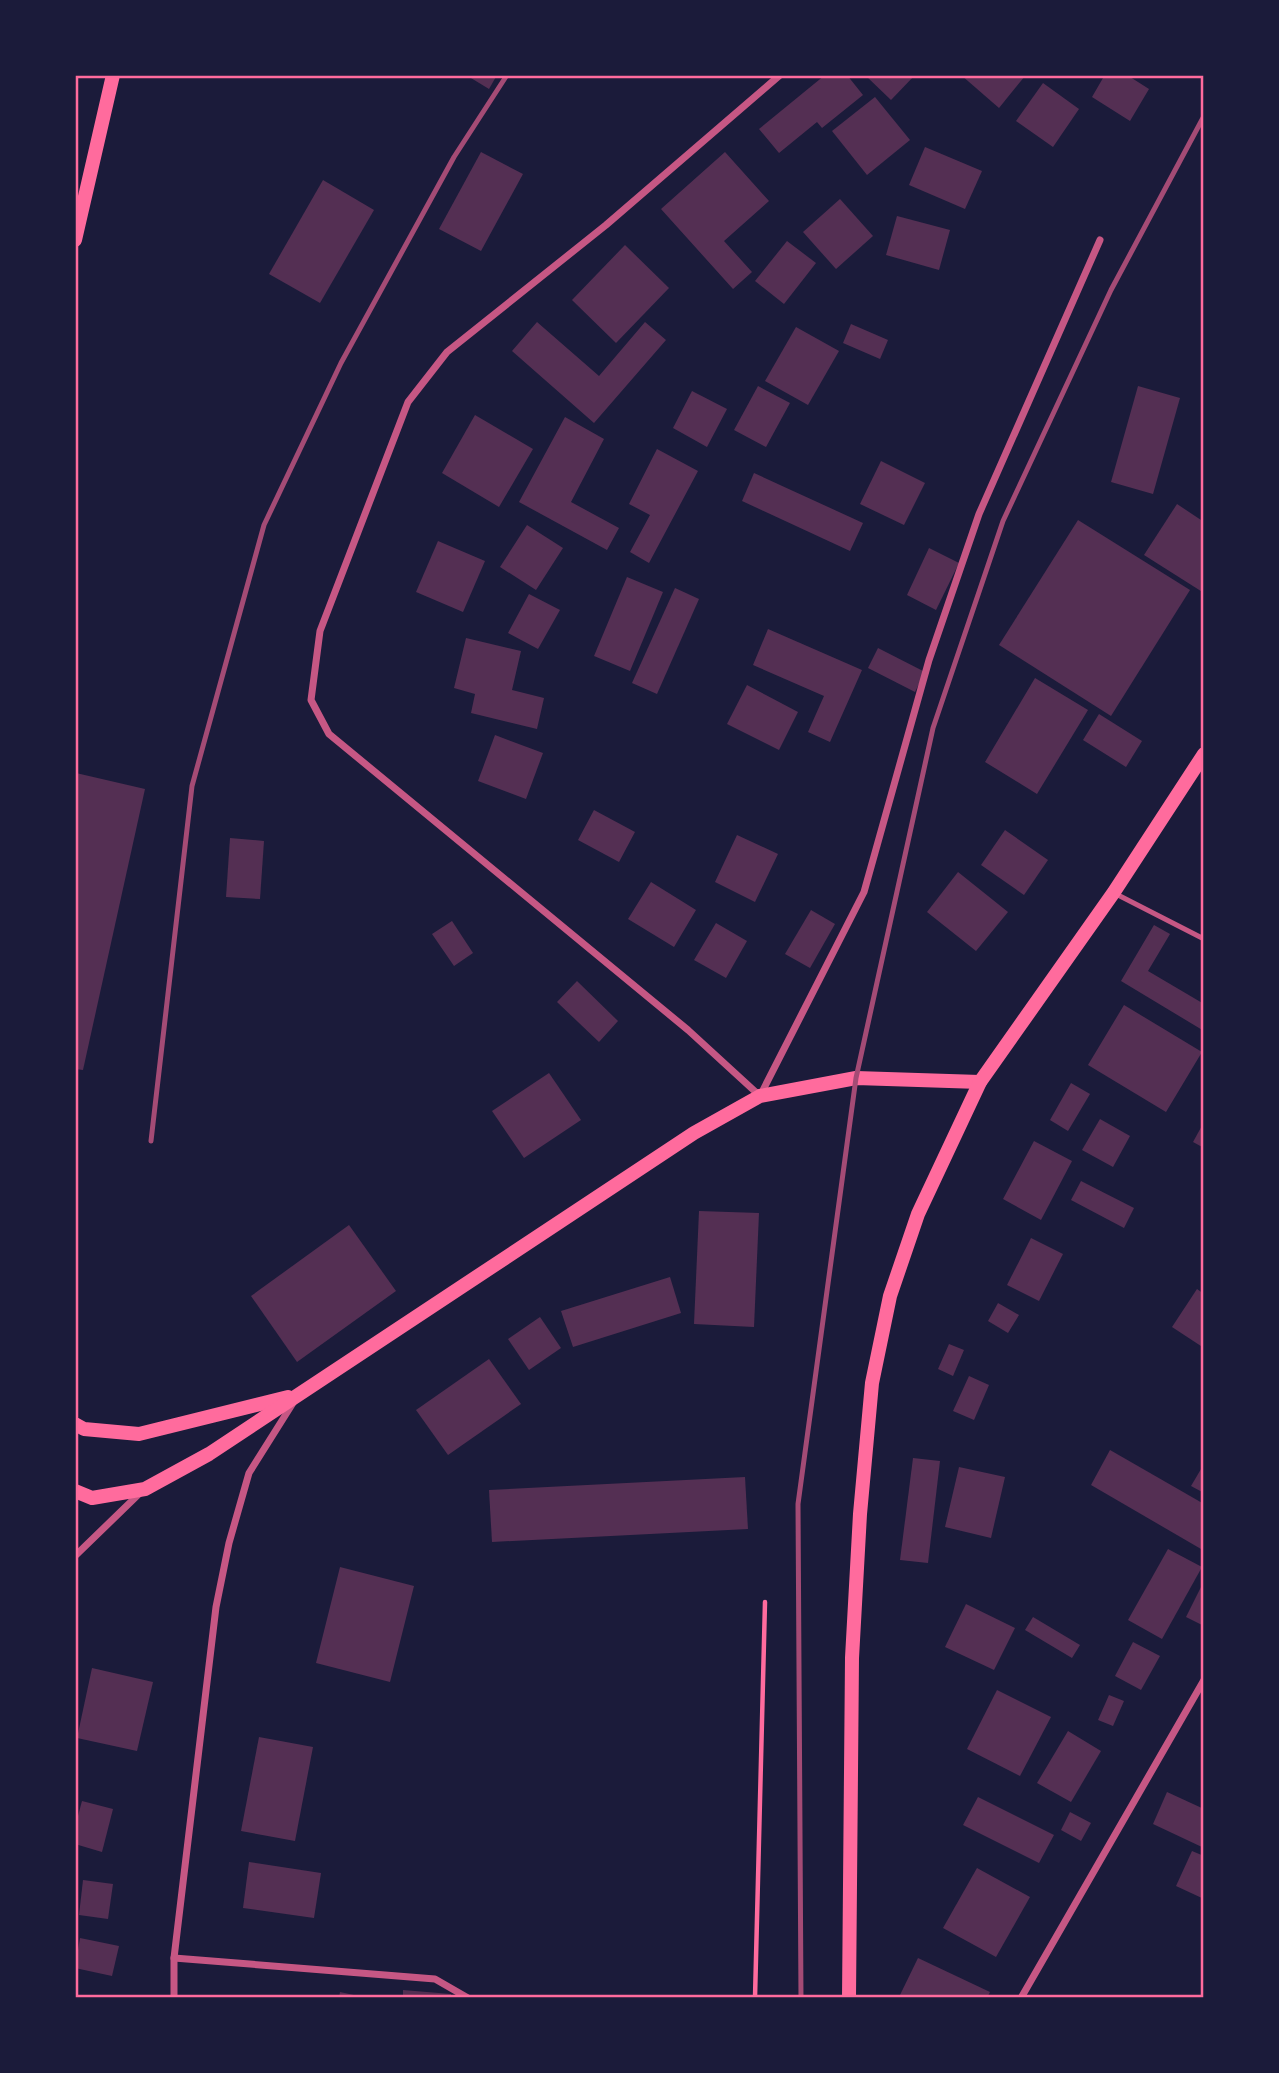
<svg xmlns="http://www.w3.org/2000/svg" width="1279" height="2073" viewBox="0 0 1279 2073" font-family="'Roboto Condensed',sans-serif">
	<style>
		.building { fill: #542f53 }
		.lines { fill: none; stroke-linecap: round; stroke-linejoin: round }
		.path { stroke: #ff6b9d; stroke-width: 4.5 }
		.service { stroke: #c65784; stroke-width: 5 }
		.minor { stroke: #c65784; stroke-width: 7 }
		.secondary { stroke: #ff6b9d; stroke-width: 14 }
		.rail { stroke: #a44b75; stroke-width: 5 }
		.neatline { fill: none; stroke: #ff6b9d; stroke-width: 2.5 }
	</style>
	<rect width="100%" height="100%" fill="#1b1b3a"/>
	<g class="building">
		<path d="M 466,75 L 497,75 L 489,89 Z"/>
		<path d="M 825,75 L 847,75 L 863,95 L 822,128 L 817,122 L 779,153 L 759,129 Z"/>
		<path d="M 865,75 L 915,75 L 891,100 Z"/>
		<path d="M 961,75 L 1024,75 L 1025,76 L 999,108 Z"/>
		<path d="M 1100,75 L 1127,75 L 1149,89 L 1130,121 L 1092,97 L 1103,78 Z"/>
		<path d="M 1043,83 L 1079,109 L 1053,147 L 1016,121 Z"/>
		<path d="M 875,97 L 910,140 L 867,175 L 832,131 Z"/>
		<path d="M 925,147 L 982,171 L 965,209 L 909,185 Z"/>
		<path d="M 481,152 L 523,174 L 481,251 L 439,229 Z"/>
		<path d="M 725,152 L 769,201 L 724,241 L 752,272 L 733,289 L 661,209 Z"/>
		<path d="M 323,180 L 374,210 L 320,303 L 269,274 Z"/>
		<path d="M 840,199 L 873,236 L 836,269 L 803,232 Z"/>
		<path d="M 897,216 L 950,230 L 939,270 L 886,255 Z"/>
		<path d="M 787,241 L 816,263 L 784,304 L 755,281 Z"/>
		<path d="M 625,245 L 669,288 L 616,343 L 572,300 Z"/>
		<path d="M 537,322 L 599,376 L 645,322 L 666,340 L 594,423 L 512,351 Z"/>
		<path d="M 851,324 L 888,340 L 880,359 L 843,343 Z"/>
		<path d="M 796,327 L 839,351 L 808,405 L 765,381 Z"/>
		<path d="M 758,386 L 790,403 L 766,447 L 734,430 Z"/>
		<path d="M 1138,386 L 1180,398 L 1153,494 L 1111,482 Z"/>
		<path d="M 692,391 L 727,409 L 707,447 L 673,428 Z"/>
		<path d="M 475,415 L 533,449 L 499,507 L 442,473 Z"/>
		<path d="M 565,417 L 604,439 L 571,502 L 619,528 L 607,550 L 519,502 Z"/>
		<path d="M 657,449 L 698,471 L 649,563 L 630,552 L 650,515 L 629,504 Z"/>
		<path d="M 881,461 L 925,483 L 904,525 L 860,504 Z"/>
		<path d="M 754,473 L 863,523 L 850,551 L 742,501 Z"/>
		<path d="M 1177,504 L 1204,522 L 1204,593 L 1144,555 Z"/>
		<path d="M 1078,520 L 1190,590 L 1111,716 L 999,645 Z"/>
		<path d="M 527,525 L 563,548 L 536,590 L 500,567 Z"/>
		<path d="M 438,541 L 485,561 L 463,612 L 416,592 Z"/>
		<path d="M 929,548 L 959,563 L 936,610 L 907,595 Z"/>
		<path d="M 627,577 L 663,592 L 630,671 L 594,656 Z"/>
		<path d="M 675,588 L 699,599 L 657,694 L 632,683 Z"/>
		<path d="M 529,594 L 560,610 L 538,649 L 508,633 Z"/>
		<path d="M 768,629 L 862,670 L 830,742 L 808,732 L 824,696 L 753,665 Z"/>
		<path d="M 466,638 L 521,651 L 512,690 L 544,698 L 537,729 L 471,713 L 475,694 L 454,688 Z"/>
		<path d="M 878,648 L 925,672 L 915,692 L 868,668 Z"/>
		<path d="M 1035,678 L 1088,710 L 1037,794 L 985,762 Z"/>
		<path d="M 747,685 L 798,712 L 779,750 L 727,724 Z"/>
		<path d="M 1099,714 L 1142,741 L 1126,767 L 1083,740 Z"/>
		<path d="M 495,735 L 543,753 L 526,799 L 478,781 Z"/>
		<path d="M 76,773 L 145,789 L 83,1070 L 75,1069 Z"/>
		<path d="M 594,810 L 635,832 L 619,862 L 578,840 Z"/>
		<path d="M 1005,830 L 1048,860 L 1024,895 L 981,865 Z"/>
		<path d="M 737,835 L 778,854 L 755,902 L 715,882 Z"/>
		<path d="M 230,838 L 264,841 L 260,899 L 226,897 Z"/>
		<path d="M 958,872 L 1008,912 L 976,951 L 927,912 Z"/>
		<path d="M 651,882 L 696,910 L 674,947 L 628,919 Z"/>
		<path d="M 811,910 L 835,924 L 810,968 L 785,954 Z"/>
		<path d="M 452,921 L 473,953 L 454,966 L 432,934 Z"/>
		<path d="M 716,923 L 747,941 L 726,978 L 694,960 Z"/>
		<path d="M 1154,925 L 1170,934 L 1148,971 L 1204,1004 L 1204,1031 L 1121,981 Z"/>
		<path d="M 577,981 L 618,1021 L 599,1042 L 557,1002 Z"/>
		<path d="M 1124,1005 L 1202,1052 L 1166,1112 L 1088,1065 Z"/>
		<path d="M 549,1073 L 581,1120 L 524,1158 L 492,1111 Z"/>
		<path d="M 1071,1083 L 1090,1094 L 1068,1131 L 1050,1120 Z"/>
		<path d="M 1100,1119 L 1130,1136 L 1113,1167 L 1082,1150 Z"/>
		<path d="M 1204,1122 L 1204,1148 L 1193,1142 Z"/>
		<path d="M 1034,1141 L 1072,1161 L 1041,1220 L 1003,1199 Z"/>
		<path d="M 1081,1181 L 1134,1208 L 1124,1228 L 1071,1200 Z"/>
		<path d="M 699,1211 L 759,1213 L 754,1327 L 694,1324 Z"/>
		<path d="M 349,1225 L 396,1291 L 297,1362 L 251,1296 Z"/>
		<path d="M 1031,1238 L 1063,1254 L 1039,1301 L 1007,1285 Z"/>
		<path d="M 670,1277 L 681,1313 L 573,1347 L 561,1311 Z"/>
		<path d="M 1197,1289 L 1204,1294 L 1204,1348 L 1172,1327 Z"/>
		<path d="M 998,1303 L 1019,1315 L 1008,1333 L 988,1321 Z"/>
		<path d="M 540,1317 L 561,1348 L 529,1370 L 508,1339 Z"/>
		<path d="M 949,1344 L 964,1350 L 953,1376 L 938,1369 Z"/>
		<path d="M 489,1359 L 521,1404 L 448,1455 L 416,1410 Z"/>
		<path d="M 969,1376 L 989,1385 L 974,1420 L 953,1411 Z"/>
		<path d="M 1110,1450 L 1204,1504 L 1204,1544 L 1201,1549 L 1091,1485 Z"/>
		<path d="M 913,1458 L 940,1461 L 928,1563 L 900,1560 Z"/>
		<path d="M 1204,1464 L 1204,1493 L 1191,1486 Z"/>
		<path d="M 959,1467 L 1005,1477 L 991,1538 L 945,1527 Z"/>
		<path d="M 745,1477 L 748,1529 L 492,1542 L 489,1490 Z"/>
		<path d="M 1168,1549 L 1202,1567 L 1162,1639 L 1128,1620 Z"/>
		<path d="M 340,1567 L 414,1586 L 390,1682 L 316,1663 Z"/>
		<path d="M 1204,1581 L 1204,1621 L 1202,1625 L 1186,1617 Z"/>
		<path d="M 966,1604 L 1015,1628 L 994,1670 L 945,1647 Z"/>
		<path d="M 1033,1617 L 1080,1645 L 1072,1658 L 1025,1630 Z"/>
		<path d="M 1133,1642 L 1160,1656 L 1141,1690 L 1115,1676 Z"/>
		<path d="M 92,1668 L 153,1682 L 137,1751 L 77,1738 Z"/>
		<path d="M 997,1690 L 1051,1717 L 1020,1776 L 967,1749 Z"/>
		<path d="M 1109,1695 L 1124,1701 L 1113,1726 L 1098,1720 Z"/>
		<path d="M 1068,1731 L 1101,1751 L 1071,1802 L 1037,1783 Z"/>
		<path d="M 259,1737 L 313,1747 L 295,1841 L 241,1831 Z"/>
		<path d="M 1167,1792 L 1204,1809 L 1204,1848 L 1153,1824 Z"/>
		<path d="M 978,1797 L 1054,1835 L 1039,1863 L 963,1825 Z"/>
		<path d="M 82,1801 L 113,1809 L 102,1852 L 75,1844 L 75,1827 Z"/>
		<path d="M 1070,1812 L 1091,1823 L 1081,1841 L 1061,1830 Z"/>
		<path d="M 1192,1851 L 1204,1856 L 1204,1899 L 1176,1886 Z"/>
		<path d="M 249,1862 L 321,1873 L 314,1918 L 243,1908 Z"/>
		<path d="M 977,1868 L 1030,1897 L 996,1957 L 943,1928 Z"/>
		<path d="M 83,1880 L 113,1884 L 108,1919 L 79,1915 Z"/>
		<path d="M 80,1938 L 119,1946 L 112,1976 L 75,1968 Z"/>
		<path d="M 918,1958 L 990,1992 L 987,1998 L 907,1998 L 900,1995 Z"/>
		<path d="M 403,1990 L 451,1994 L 451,1998 L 403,1998 Z"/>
		<path d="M 340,1992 L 363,1997 L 363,1998 L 339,1998 Z"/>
	</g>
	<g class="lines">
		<path class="path" d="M 755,1998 L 765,1602"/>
		<path class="service" d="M 1116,894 L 1204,939"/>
		<g class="minor">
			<path d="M 780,75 L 606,225 L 447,352 L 408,402 L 320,631 L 311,700 L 329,734 L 688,1030 L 760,1096 L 864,892 L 929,660 L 979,514 L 1100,240"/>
			<path d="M 75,1556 L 142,1491"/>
			<path d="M 174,1958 L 435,1979 L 468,1998"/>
			<path d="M 174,1998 L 174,1958 L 216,1607 L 229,1543 L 249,1473 L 293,1403"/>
			<path d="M 1021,1998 L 1204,1680"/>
		</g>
		<g class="secondary">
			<path d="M 75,240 L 113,75"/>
			<path d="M 75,1424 L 84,1429 L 139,1434 L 288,1397"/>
			<path d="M 75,1491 L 92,1498 L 145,1489 L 209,1454 L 694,1133 L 760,1096 L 856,1078 L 980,1082"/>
			<path d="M 849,1998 L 852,1658 L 860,1514 L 872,1383 L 890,1296 L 918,1214 L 980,1082 L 1114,892 L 1204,754"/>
		</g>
		<g class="rail">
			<path d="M 151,1141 L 192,786 L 264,525 L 341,363 L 454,157 L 507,75"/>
			<path d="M 801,1998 L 798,1504 L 856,1078 L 933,728 L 1003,521 L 1111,290 L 1204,116"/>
		</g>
	</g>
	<rect width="1279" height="2073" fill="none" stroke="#1b1b3a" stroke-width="154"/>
	<rect x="77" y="77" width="1125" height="1919" class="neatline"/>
</svg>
